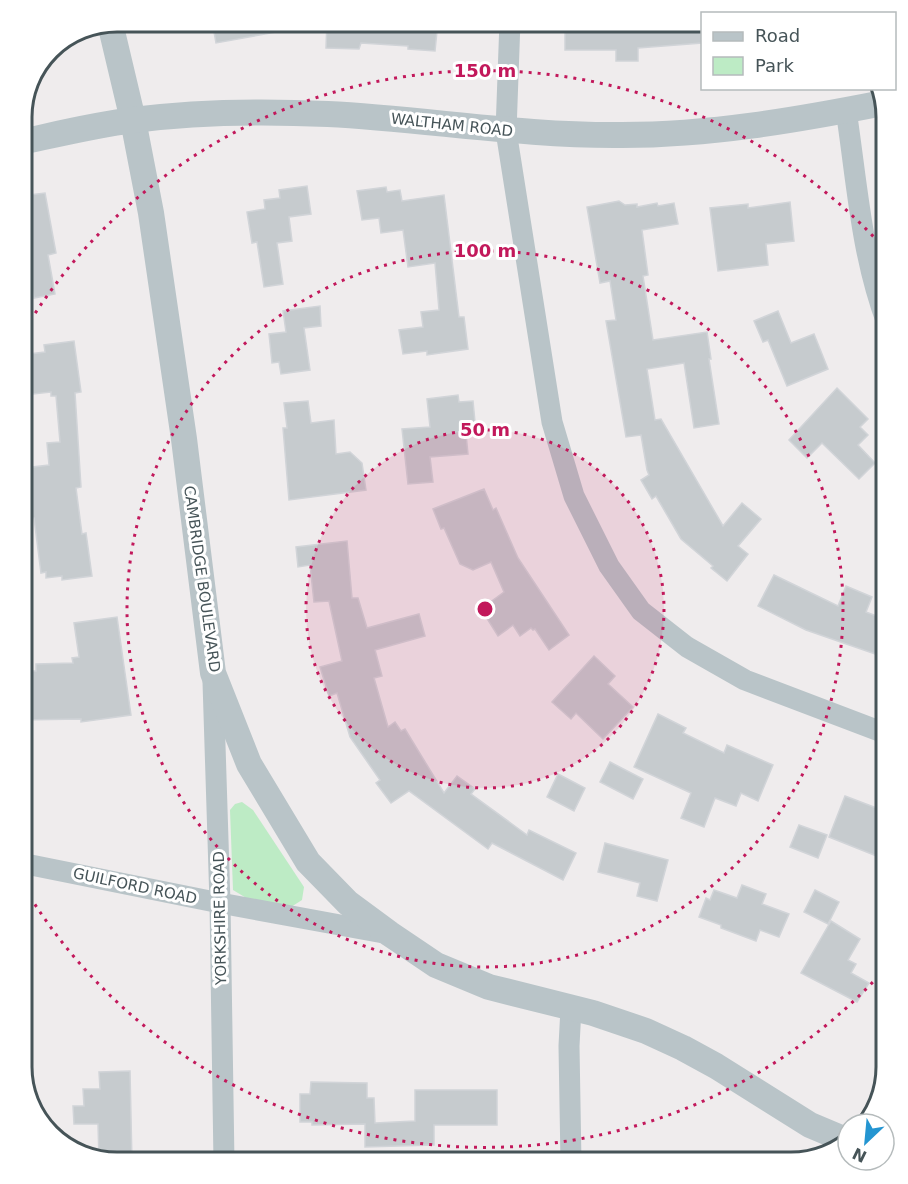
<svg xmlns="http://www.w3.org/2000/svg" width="908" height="1184" viewBox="0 0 908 1184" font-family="'DejaVu Sans',sans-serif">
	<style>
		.green { fill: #bdebc5 }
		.building { fill: #c6cbce; stroke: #d1d4d8; stroke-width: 1.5 }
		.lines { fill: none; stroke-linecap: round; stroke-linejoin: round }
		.minor { stroke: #b9c4c8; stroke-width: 21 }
		.tertiary { stroke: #b9c4c8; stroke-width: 26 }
		.ring { fill: none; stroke: #c2185b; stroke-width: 3; stroke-dasharray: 3 6 }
		.labels { text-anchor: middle; stroke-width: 6; stroke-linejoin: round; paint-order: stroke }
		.street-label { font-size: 15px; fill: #465458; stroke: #fff }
		.rim { fill: none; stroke: #465458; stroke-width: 3 }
		.centre { fill: #c2185b; stroke: #fff; stroke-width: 3 }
		.ring-label { font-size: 18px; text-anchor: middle; font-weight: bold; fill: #c2185b; stroke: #fff; stroke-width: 6; stroke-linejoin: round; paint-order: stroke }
	</style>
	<rect width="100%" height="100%" fill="#efeced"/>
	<path class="green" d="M 242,802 L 253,810 L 304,887 L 302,900 L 291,907 L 248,899 L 233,890 L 230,810 L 235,804 Z"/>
	<g class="building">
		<path d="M 212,21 L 281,21 L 282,31 L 216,43 Z"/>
		<path d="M 327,21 L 408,23 L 408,21 L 438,21 L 435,51 L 408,49 L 408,46 L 361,43 L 359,49 L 326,48 Z"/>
		<path d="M 638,21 L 638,24 L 669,21 L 702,21 L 702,43 L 638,48 L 638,61 L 616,61 L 616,50 L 565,50 L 565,22 Z"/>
		<path d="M 307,186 L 311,214 L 289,217 L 292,241 L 277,243 L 283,284 L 264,287 L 257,242 L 252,243 L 247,212 L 265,209 L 264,200 L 280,198 L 279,190 Z"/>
		<path d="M 386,187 L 387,192 L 400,190 L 402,201 L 444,195 L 459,317 L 464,317 L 468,349 L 427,355 L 427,351 L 403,354 L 399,330 L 423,327 L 421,312 L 439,310 L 435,263 L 408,267 L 403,230 L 381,233 L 379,218 L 362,220 L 357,191 Z"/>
		<path d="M 45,193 L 56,253 L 48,255 L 55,294 L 34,298 L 26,254 L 21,255 L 21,196 Z"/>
		<path d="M 619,201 L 625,205 L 637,204 L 637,207 L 657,203 L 658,206 L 674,203 L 678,224 L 642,230 L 648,275 L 643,276 L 653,340 L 707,332 L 711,359 L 709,359 L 719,424 L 694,428 L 684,363 L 647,369 L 655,420 L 661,419 L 723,526 L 742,503 L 761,519 L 738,546 L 748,554 L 727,581 L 711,568 L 713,566 L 681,539 L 656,496 L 652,499 L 641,480 L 649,475 L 647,470 L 641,435 L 626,437 L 606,321 L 616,320 L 610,281 L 600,283 L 587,207 Z"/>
		<path d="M 790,202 L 794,241 L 766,244 L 768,265 L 718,271 L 710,208 L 748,204 L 748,208 Z"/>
		<path d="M 320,306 L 321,326 L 304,328 L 310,370 L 281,374 L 279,362 L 272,363 L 269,334 L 286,332 L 283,311 Z"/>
		<path d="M 778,311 L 791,343 L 814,334 L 828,369 L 787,386 L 768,340 L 763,342 L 754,321 Z"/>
		<path d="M 74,341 L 81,392 L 75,393 L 81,487 L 76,488 L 82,534 L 86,533 L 92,576 L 62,580 L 62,576 L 46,578 L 46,572 L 41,573 L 34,518 L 29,518 L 27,500 L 21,500 L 21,472 L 25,471 L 24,468 L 49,465 L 47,443 L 60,442 L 56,396 L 51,396 L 51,392 L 24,395 L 21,355 L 45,352 L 44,345 Z"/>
		<path d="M 837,388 L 868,419 L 860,427 L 868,435 L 858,445 L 875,463 L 859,479 L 822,443 L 807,458 L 789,440 Z"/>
		<path d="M 458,395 L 459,402 L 473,401 L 475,422 L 465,424 L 468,454 L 430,457 L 433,482 L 408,484 L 402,429 L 430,427 L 427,399 Z"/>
		<path d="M 308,401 L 311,423 L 334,420 L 336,454 L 350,452 L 362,463 L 366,490 L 289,500 L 283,428 L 287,428 L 284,403 Z"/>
		<path d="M 484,489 L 493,510 L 496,508 L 518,558 L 569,635 L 549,650 L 535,629 L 533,630 L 531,628 L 520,636 L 513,625 L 498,636 L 481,609 L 504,592 L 491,562 L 473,570 L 460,564 L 444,528 L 441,529 L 433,509 Z"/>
		<path d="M 347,541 L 352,598 L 358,598 L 367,628 L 419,614 L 425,636 L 375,650 L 382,676 L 374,678 L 388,727 L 395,722 L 401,731 L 405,729 L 444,793 L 457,776 L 475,789 L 471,794 L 527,835 L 529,830 L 576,853 L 563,880 L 492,843 L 488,849 L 409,791 L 391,803 L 376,783 L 380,780 L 350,737 L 337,693 L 329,696 L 320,667 L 342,661 L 329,601 L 314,602 L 310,565 L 298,567 L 296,547 Z"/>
		<path d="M 774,575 L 838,606 L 846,586 L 872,597 L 866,612 L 887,620 L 887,653 L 882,651 L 881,656 L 806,630 L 758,606 Z"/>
		<path d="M 117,617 L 131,715 L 81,722 L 81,719 L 21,720 L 21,671 L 36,671 L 36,664 L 73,663 L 72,658 L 79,657 L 74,623 Z"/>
		<path d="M 594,656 L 615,676 L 608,684 L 633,707 L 603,739 L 576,713 L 571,719 L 552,702 Z"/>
		<path d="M 658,714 L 686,728 L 683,733 L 724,753 L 727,745 L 773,765 L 758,801 L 741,793 L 736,806 L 715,798 L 704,827 L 681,818 L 691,793 L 634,767 Z"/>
		<path d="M 610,762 L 643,779 L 633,799 L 600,782 Z"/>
		<path d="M 558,774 L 585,788 L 574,811 L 547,797 Z"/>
		<path d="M 845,796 L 887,812 L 880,833 L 887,836 L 879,857 L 829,837 Z"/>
		<path d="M 799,825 L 827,835 L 818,858 L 790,847 Z"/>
		<path d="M 605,843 L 668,860 L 657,901 L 637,896 L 640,883 L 598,872 Z"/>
		<path d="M 742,885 L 766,894 L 762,904 L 789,914 L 779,937 L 760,930 L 756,941 L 721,928 L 721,925 L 699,917 L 706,898 L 710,900 L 714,890 L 737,898 Z"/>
		<path d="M 815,890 L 839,902 L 828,924 L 804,912 Z"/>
		<path d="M 831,921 L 860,939 L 848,960 L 856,964 L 851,973 L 869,983 L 857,1002 L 801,973 Z"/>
		<path d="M 130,1071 L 132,1163 L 110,1163 L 99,1159 L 98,1124 L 74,1124 L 73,1106 L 84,1106 L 83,1089 L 100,1089 L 99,1072 Z"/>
		<path d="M 311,1082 L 367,1083 L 367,1098 L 374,1098 L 375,1123 L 415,1121 L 415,1090 L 497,1090 L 497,1125 L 434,1125 L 434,1145 L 365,1147 L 365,1124 L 312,1125 L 312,1122 L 300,1122 L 300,1094 L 310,1094 Z"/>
	</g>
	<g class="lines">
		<g class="minor">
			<path d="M 510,21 L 506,131 L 552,422 L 574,496 L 609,566 L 641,611 L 687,647 L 745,680 L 887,734"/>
			<path d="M 846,110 C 857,182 861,254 887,323"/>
			<path d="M 213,682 L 220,903 L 224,1163"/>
			<path d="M 21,863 L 220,903 L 389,934"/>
			<path d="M 571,1163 L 569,1046 L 571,1008"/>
		</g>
		<g class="tertiary">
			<path d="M 110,23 L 133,120 L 151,213 L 184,439 L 213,673 L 249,764 L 308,862 L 348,903 L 390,934 L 436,965 L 489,987 L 593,1013 L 646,1031 L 683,1048 L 716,1066 L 810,1125 L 848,1141"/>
			<path d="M 21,142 C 58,134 95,125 133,120 C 195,112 264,111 328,114 C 426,119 523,136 622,135 C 710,135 797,120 883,103"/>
		</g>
	</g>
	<circle cx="485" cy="609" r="179" fill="#c2185b" fill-opacity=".12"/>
	<g class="ring">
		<circle cx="485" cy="609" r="179"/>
		<circle cx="485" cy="609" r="358"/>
		<path d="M885 969A538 538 0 0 1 21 882M21 336A538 538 0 0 1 885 249"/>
	</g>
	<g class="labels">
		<g class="street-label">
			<text transform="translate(452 125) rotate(6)" y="5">WALTHAM ROAD</text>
			<text transform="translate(202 579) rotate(82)" y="5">CAMBRIDGE BOULEVARD</text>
			<text transform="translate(135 886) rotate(12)" y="5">GUILFORD ROAD</text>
			<text transform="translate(220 918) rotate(-91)" y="5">YORKSHIRE ROAD</text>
		</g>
	</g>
	<path d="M0 0H908V1184H0ZM117 32H791A85 85 0 0 1 876 117V1067A85 85 0 0 1 791 1152H117A85 85 0 0 1 32 1067V117A85 85 0 0 1 117 32Z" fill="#fff" fill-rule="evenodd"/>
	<path class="rim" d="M117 32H791A85 85 0 0 1 876 117V1067A85 85 0 0 1 791 1152H117A85 85 0 0 1 32 1067V117A85 85 0 0 1 117 32Z"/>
	<circle cx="485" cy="609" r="9" class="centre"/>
	<g class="ring-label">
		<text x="485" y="77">150 m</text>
		<text x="485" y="257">100 m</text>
		<text x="485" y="436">50 m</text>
	</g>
	<rect x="701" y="12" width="195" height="78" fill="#ffffff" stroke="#b5bbbc" stroke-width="1.5"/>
	<rect x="713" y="32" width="30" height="9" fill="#b9c4c8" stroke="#b5bbbc" stroke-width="1.5"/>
	<text x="755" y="42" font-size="18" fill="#465458">Road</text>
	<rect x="713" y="57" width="30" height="18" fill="#bdebc5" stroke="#b5bbbc" stroke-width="1.5"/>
	<text x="755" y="72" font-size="18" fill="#465458">Park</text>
	<g transform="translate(866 1142) rotate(206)"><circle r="28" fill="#ffffff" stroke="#b5bbbc" stroke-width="1.5"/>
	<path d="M0-4.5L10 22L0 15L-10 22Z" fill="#2495d1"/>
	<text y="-9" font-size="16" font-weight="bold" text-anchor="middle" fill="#465458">N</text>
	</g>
</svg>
